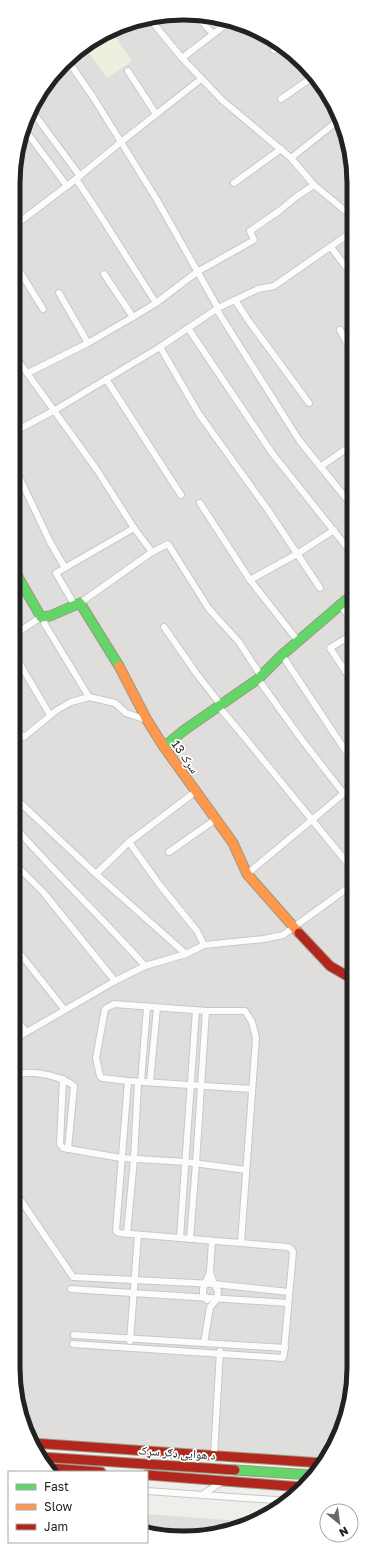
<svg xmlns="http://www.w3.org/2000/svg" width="367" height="1551" viewBox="0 0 367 1551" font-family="'Golos Text','Noto Naskh Arabic',sans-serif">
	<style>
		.residential { fill: #dfdedc }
		.airport { fill: #e0deda }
		.farmland { fill: #efefdf }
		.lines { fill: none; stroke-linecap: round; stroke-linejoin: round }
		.street-casing { stroke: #c9c8c7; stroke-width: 8 }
		.fast-casing { stroke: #999a82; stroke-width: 11 }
		.slow-casing { stroke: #999a82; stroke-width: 11 }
		.jam-casing { stroke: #999a82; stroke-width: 11 }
		.street { stroke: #fdfcfc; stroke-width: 6 }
		.fast { stroke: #63d668; stroke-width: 9 }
		.slow { stroke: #ff974d; stroke-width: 9 }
		.jam { stroke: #b3261e; stroke-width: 9 }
		.labels { text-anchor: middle; stroke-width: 3.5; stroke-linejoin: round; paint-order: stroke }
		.street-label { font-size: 12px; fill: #222; stroke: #fff }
		.rim { fill: none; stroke: #222; stroke-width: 5 }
	</style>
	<rect width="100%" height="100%" fill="#f0eeeb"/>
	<path class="residential" d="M 206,14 L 259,31 L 304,63 L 337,108 L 353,161 L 353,1390 L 331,1453 L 324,1461 L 31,1441 L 26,1433 L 13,1367 L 14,161 L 36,98 L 80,48 L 140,19 Z"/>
	<path class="airport" d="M 147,1514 L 252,1522 L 238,1529 L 172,1538 L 147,1531 Z"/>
	<path class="farmland" d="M 112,32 L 132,61 L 107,78 L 85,48 Z"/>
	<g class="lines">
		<defs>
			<g id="street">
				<path d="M 196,15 L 213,34"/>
				<path d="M 149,18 L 182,58 L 223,101 L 291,158 L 314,185 L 349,214 L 353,219"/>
				<path d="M 274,50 L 280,46"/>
				<path d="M 182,58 L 229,22"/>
				<path d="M 68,61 L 93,97 L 157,200 L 218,308"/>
				<path d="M 128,71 L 156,114"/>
				<path d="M 281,99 L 314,76"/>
				<path d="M 32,111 L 80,176"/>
				<path d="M 25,130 L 67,186"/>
				<path d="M 291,158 L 340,119"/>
				<path d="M 76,179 L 98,212 L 156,303"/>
				<path d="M 234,183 L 281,149"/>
				<path d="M 14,215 L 19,223"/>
				<path d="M 14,226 L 76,179 L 121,142 L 201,79"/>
				<path d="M 331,247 L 353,277"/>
				<path d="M 14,262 L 43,309"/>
				<path d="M 104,274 L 133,317"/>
				<path d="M 59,293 L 88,343"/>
				<path d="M 235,300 L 248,320 L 309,403"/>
				<path d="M 217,310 L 299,440 L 353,507"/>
				<path d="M 188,328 L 272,453 L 353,555"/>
				<path d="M 340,330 L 353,354"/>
				<path d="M 160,347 L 199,414 L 268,510 L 320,588"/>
				<path d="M 14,355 L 97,470 L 134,528 L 152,552 L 80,603"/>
				<path d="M 28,373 L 88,343 L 133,317 L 156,303 L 197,272 L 254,240 L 250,231 L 279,211 L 296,197 L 314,185"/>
				<path d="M 106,379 L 181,495"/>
				<path d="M 14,432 L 55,410 L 160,347 L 218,308 L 258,289 L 274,286 L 353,231"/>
				<path d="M 14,466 L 50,542 L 65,568"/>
				<path d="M 320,467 L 349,447"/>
				<path d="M 200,503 L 250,580 L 298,641"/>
				<path d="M 152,552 L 168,544 L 209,609 L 239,642 L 261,676"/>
				<path d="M 250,580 L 297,554 L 334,530"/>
				<path d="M 74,604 L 56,573 L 134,528"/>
				<path d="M 340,605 L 353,622"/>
				<path d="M 45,618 L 44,623 L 89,697"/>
				<path d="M 164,627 L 196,673 L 221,705"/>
				<path d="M 14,635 L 41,617"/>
				<path d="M 14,654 L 50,715"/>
				<path d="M 282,655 L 347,753 L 353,753"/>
				<path d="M 258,679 L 302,740 L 344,794"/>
				<path d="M 353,683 L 330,648 L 353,634"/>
				<path d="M 219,707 L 241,733 L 353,870"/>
				<path d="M 14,724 L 22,736 L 24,737 L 57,710 L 71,702 L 89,697 L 115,703 L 126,713 L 147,720"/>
				<path d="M 14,797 L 96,874 L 186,954"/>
				<path d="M 14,826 C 56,874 102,918 145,966"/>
				<path d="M 129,842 L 159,884 L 197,931 L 204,945"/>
				<path d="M 169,852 L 216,819"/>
				<path d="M 14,863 L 43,892 L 115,981"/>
				<path d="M 96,874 L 129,842 L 195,792"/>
				<path d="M 247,874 L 349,789 L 353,793"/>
				<path d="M 14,946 L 64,1009"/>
				<path d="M 13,1015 L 26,1032"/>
				<path d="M 13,1040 L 115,981 L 145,966 L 186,954 L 204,945 L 264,939 L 283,935 L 353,884"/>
				<path d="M 13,1078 C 17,1076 21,1073 25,1073 C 39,1072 63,1077 74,1086 L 68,1149"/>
				<path d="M 63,1079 L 60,1144 L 63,1148 L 121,1158 L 186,1162 L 246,1170"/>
				<path d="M 141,1082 L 147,1007"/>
				<path d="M 150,1082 L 157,1008"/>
				<path d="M 13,1189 L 73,1277 L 214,1284 L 289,1292"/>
				<path d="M 127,1234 L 134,1159 L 138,1082"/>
				<path d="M 180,1238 L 196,1010"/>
				<path d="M 190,1239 L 196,1163 L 206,1011"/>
				<path d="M 241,1242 L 256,1038 L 252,1022 L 245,1011 L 206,1011 L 114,1004 L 105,1009 L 96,1058 L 100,1076 L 102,1078 L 128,1081 L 252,1089"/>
				<path d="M 71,1289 L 288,1303"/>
				<path d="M 207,1300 L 203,1294 L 203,1289 L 210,1272 L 212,1241"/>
				<path d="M 74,1335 L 285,1348"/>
				<path d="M 130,1341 L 138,1235"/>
				<path d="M 204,1343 L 210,1307 L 217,1299 L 218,1291 L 214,1284 L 210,1272"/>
				<path d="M 73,1344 L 283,1358 L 284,1352 L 293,1252 L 291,1249 L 288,1247 L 119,1233 L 116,1231 L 128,1081"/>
				<path d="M 214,1455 L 220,1351"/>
				<path d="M 147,1491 L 289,1501"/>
				<path d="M 202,1495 L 223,1481"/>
			</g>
			<g id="fast">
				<path d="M 14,570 L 41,617 L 50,616 L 80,603 L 119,666"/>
				<path d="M 164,747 L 183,731 L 258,679 L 282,655 L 353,594"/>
				<path d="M 235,1470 L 312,1475"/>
			</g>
			<path id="slow" d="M 119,666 L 147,720 L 164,747 L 233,843 L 247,874 L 299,933"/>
			<g id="jam">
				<path d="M 299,933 L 330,966 L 349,977 L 353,981"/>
				<path d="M 32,1443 L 322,1463"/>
				<path d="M 41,1457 L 235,1470"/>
				<path d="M 48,1468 L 101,1472"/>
				<path d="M 147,1475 L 301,1487"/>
			</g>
		</defs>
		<use href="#street" class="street-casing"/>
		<use href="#fast" class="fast-casing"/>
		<use href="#slow" class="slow-casing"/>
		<use href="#jam" class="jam-casing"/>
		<use href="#street" class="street"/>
		<use href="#fast" class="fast"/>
		<use href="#slow" class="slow"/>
		<use href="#jam" class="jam"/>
	</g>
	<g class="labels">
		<g class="street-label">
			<text transform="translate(185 757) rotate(55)" y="4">سرک 13</text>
			<text transform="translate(177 1453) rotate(4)" y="4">د هوایی ډګر سړک</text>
		</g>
	</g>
	<path d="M0 0H367V1551H0ZM183 20H184A163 163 0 0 1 347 183V1368A163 163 0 0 1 184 1531H183A163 163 0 0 1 20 1368V183A163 163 0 0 1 183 20Z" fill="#fff" fill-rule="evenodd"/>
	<path class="rim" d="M183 20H184A163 163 0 0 1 347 183V1368A163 163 0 0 1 184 1531H183A163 163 0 0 1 20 1368V183A163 163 0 0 1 183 20Z"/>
	<rect x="8" y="1471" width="140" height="72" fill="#ffffff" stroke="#a7a7a7"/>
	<rect x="16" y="1484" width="20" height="6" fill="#63d668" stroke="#a7a7a7"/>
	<text x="44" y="1491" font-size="12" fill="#222222">Fast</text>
	<rect x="16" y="1504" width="20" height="6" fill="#ff974d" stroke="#a7a7a7"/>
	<text x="44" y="1511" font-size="12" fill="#222222">Slow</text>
	<rect x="16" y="1524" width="20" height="6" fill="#b3261e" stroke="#a7a7a7"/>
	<text x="44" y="1531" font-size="12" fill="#222222">Jam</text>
	<g transform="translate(339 1523) rotate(151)"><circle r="19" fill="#ffffff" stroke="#a7a7a7"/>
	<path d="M0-3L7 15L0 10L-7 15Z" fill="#6a6968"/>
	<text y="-6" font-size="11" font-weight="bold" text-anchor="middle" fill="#222222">N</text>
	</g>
</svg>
